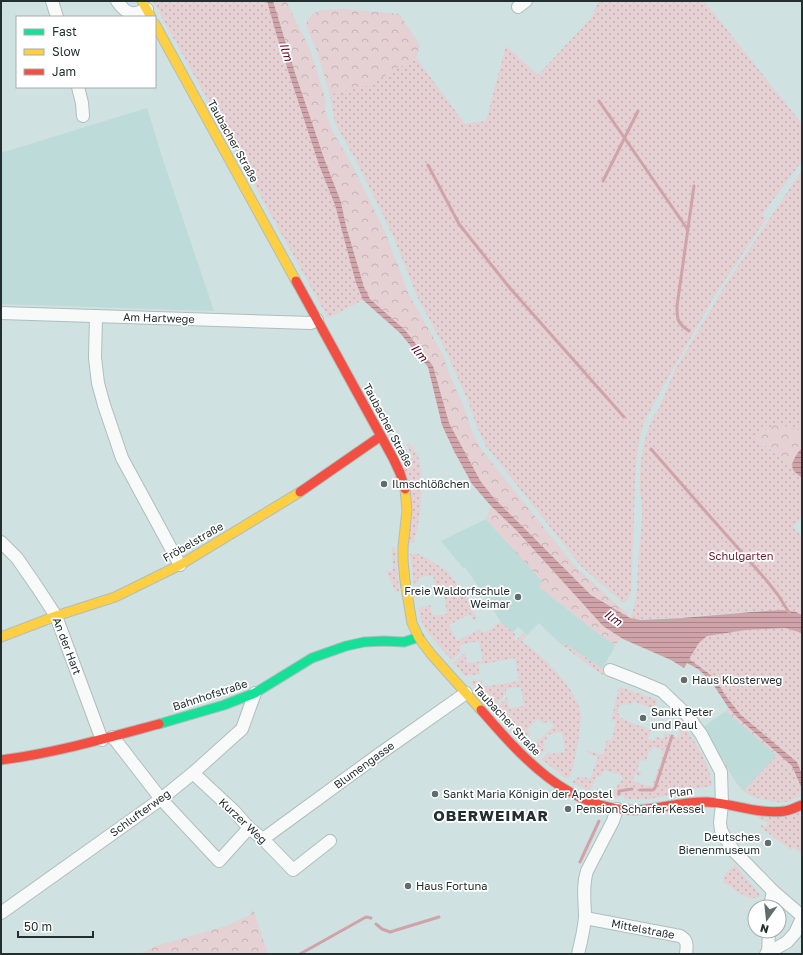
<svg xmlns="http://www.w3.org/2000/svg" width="803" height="955" viewBox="0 0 803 955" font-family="'Golos Text',sans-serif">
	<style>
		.built { fill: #bcdbd9 }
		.green { fill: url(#green-dots); fill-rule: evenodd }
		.forest { fill: url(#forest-crowns) }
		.water { fill: url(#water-rules) }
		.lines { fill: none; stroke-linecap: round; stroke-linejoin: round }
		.stream { stroke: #d0a3a9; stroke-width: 3 }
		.street-casing { stroke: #afbebd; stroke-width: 14 }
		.fast-casing { stroke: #afbebd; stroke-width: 11 }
		.slow-casing { stroke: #afbebd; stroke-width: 11 }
		.jam-casing { stroke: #afbebd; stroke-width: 11 }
		.street { stroke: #f8fafa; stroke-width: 12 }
		.fast { stroke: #16e098; stroke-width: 9 }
		.slow { stroke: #ffcf43; stroke-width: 9 }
		.jam { stroke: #f24e42; stroke-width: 9 }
		.poi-dot { fill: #5f6d6c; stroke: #fff; stroke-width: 1.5 }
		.labels { text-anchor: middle; stroke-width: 3.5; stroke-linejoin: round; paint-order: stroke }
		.street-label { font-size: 11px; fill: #222f2e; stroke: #fff }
		.poi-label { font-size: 11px; fill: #222f2e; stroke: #fff; text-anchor: start }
		.park-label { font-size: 11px; fill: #6e192e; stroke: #fff }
		.water-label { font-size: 12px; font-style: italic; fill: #57001d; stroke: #fff }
		.district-label { font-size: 15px; font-weight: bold; letter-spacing: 1px; fill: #222f2e; stroke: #fff }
	</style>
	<defs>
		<pattern id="green-dots" width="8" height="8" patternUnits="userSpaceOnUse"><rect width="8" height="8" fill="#e5d0d3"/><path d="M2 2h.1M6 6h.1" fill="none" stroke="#c4b3b5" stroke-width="1.8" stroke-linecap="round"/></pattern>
		<pattern id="forest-crowns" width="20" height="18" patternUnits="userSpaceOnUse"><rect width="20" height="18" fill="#e5d0d3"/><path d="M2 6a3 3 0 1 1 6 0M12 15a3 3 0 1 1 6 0" fill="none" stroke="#c4b3b5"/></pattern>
		<pattern id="water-rules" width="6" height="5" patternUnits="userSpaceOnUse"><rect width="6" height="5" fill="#d0a3a9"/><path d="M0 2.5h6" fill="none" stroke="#a8858a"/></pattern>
	</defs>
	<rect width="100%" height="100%" fill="#cfe1e0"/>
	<g class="built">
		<path d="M 147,108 L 163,160 L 214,311 L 1,304 L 1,153 Z"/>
		<path d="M 486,519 L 542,581 L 549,595 L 591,628 L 615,645 L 611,654 L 608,657 L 607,661 L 602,668 L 604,670 L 603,675 L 562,645 L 539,623 L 527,635 L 518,627 L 513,632 L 501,622 L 482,592 L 465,567 L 463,568 L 441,541 Z"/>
		<path d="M 726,711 L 790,767 L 802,795 L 785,802 L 775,802 L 752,796 L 745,792 L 737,784 L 702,728 Z"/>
	</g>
	<g class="green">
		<path d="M 153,1 L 267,1 L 278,40 L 319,165 L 335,205 L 356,283 L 363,300 L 328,318 Z"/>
		<path d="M 599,1 L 704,1 L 802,124 L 802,161 L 762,215 L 766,219 L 715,295 L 660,392 L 643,424 L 638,447 L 635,475 L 634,518 L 631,591 C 630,596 628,601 623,603 L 581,566 L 486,446 L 477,427 L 469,403 L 445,349 L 417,296 L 394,238 L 358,164 L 335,123 L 330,95 L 337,92 L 367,86 L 416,58 L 465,124 L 486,121 L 506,46 L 538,75 L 591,18 Z"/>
		<path d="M 802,170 L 802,431 L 776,424 L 755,437 L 793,469 C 795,472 798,476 802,476 L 802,516 L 793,527 L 802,536 L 802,615 C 790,609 776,611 763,611 C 729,612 695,617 661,618 C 650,619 641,620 630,618 C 638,600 637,586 638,567 C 639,549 642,530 642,512 C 642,501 639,489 640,478 C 640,455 645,434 655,413 L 657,413 L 675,370 L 723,289 Z"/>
		<path d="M 409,443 C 413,448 417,454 419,459 C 424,481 421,522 413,543 L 409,543 L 402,462 L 413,457 L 406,444 Z"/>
		<path d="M 392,547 L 395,547 L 399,591 L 396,592 L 386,571 L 393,571 Z"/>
		<path d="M 410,554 L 419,554 L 446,570 L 465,595 L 477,619 L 474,620 L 470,614 L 449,625 L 457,641 L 479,630 L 485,633 L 501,622 L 516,635 L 513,638 L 515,641 L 524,633 L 527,635 L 522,641 C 544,658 569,680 579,707 C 580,710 581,713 581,716 C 581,720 580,724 580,728 C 578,745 575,760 570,776 L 568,778 L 565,778 L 542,759 L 549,752 L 549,754 L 565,752 L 562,732 L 546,735 L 547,740 L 543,741 L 545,750 L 539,756 L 530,748 L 554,726 L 549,720 L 544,724 L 538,719 L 527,730 L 531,735 L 524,741 L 495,710 L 507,697 L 509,708 L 524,706 L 521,687 L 506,689 L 506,694 L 492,708 L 470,682 L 481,680 L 483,687 L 519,681 L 515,658 L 478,665 L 480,674 L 465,676 L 454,663 L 465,652 L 467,663 L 483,661 L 479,641 L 460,645 L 461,652 L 452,660 C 442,649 426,633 421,620 C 420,616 419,612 419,608 L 430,605 L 432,616 L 447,614 L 444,594 L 437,595 L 433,575 L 418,578 L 419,582 L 414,584 Z"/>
		<path d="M 785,628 L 802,633 L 802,774 L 797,762 L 741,715 L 725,695 L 715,678 L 689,659 L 699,643 L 707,636 L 746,630 Z"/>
		<path d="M 564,643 L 604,670 L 603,675 L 562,645 Z"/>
		<path d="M 621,687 L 657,700 L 654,709 L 633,701 L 631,705 L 626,704 L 626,702 L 625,702 L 625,704 L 618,706 L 619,707 L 618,712 L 617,712 L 616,713 L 618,713 L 620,717 L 619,718 L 621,718 L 639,726 L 639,727 L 640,727 L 640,726 L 646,728 L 646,730 L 647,729 L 651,730 L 648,739 L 654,741 L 656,737 L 663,739 L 665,733 L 678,738 L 682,725 C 696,742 709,763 712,784 L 711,786 L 682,791 L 662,797 L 648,799 L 624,799 L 624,795 L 619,794 L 618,798 L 602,795 L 595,792 L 597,789 L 613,793 L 619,783 L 620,784 L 623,776 L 604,770 L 601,777 L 596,776 L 594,783 L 589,791 L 572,782 C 578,775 583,777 590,779 L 598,757 L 590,754 L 585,750 L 603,755 L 607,739 L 612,740 L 616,720 L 611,721 L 618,691 ZM 653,747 L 663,750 L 661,754 L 663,755 L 652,787 L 633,781 L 635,774 L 640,776 L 642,772 L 637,770 L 640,760 L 646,761 L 649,751 L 651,751 Z"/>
		<path d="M 777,755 L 790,767 L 802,792 L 802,795 C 796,798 791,801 785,802 C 773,803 751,798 743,790 C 733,781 727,767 720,756 L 721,756 L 737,783 L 744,790 Z"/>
		<path d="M 802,812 L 802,854 L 793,847 L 791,850 L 760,827 L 761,825 L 766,827 L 768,822 L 757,818 Z"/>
		<path d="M 735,865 L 761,896 L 754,898 L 749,898 L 742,894 L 739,893 L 730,886 L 723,883 L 724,875 Z"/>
	</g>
	<g class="forest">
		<path d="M 273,1 L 286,1 L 310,49 L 326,101 L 325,111 L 332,130 L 352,165 L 384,230 L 397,263 L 408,293 L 443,355 L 449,373 L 465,410 L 472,432 L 481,449 L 574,565 L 618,606 L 628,613 L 627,616 L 591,595 L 493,497 L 481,482 L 449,423 L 433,366 L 430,361 L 368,296 L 364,287 L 346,225 L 341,202 L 325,161 L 295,73 Z"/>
		<path d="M 343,9 L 399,14 L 420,45 L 416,58 L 367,86 L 337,92 L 330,95 L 317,51 L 306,26 C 310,7 328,10 343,9 Z"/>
		<path d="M 776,424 L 802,431 L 802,449 L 793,463 L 793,469 L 755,436 Z"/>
		<path d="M 491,506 L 517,531 L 603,626 L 621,638 L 615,645 L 591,628 L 539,587 L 542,581 L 486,519 Z"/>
		<path d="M 728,707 L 737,717 L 792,766 L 802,789 L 802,792 L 790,767 L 726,711 Z"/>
		<path d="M 253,909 L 268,954 L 139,954 L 156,946 L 226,926 L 250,915 Z"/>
	</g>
	<g class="water">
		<path d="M 267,1 L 273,1 L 295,73 L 325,161 L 341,202 L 346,226 L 364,287 L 370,299 L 405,330 L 433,366 L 449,423 L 481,482 L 493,497 L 591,595 L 630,618 L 641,620 L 682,618 L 752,612 L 782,610 L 796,612 L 802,615 L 802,633 L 785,628 L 746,630 L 707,636 L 699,643 L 689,659 L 715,678 L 725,695 L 741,715 L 797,762 L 802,774 L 802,789 L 792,766 L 737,717 L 728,707 L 711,681 L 698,669 L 687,663 L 684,668 L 671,660 L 623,639 L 603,626 L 517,531 L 491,506 L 472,484 L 454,451 L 442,425 L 428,367 L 400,333 L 363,300 L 356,283 L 335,205 L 319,165 L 278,40 Z"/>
		<path d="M 801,449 L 802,476 L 801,477 C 798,475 795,472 793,470 C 790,463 797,453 801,449 Z"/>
	</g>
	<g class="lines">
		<g class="stream">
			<path d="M 599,101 L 688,230"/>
			<path d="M 428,165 L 459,224 L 509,287 L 624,417"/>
			<path d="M 603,181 L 638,111"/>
			<path d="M 689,331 C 677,323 677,319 677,306 L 694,186"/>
			<path d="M 651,449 L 699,504 L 767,581 L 778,595 L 790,614"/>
			<path d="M 640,790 L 653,790 L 655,788 L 672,736"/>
			<path d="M 619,794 L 619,791 L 632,789"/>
			<path d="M 580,862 L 599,821"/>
			<path d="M 376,924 L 382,929 L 390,932 L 439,917"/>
			<path d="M 300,954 L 366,917 L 371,918"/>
		</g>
		<defs>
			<g id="street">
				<path d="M 52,1 L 57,17"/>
				<path d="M 117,1 C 127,15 132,16 147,9"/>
				<path d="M 518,7 L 526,1"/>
				<path d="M 78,87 L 82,103 L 83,116"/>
				<path d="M 1,313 L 311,323 L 317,320"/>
				<path d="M 96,316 L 95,358 L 98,383 L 104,405 L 122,458 L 180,565"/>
				<path d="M 1,542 L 17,558 L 37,587 L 56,616 L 102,740"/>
				<path d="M 610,670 L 641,682 L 662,691 L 687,715 L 701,734 L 721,772 L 722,804 L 720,823 L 721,830 L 724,836 L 734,851 L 773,891 L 802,916"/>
				<path d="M 113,737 L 161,799 L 219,861 L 249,828"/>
				<path d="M 193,773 L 235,812 L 249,828 L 263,839 L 293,870 L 330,841"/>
				<path d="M 263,839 L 378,755 L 466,693"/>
				<path d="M 770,907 L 773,891"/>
				<path d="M 1,913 L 161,799 L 193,773 L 242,729 L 255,693"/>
				<path d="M 585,918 L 680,936 C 688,940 687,946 686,954"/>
				<path d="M 768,953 L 769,931"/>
				<path d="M 578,954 C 581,942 584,930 585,917 C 585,902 582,886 587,871 L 613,821 L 617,809"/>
				<path d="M 766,954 L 787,942 L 795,933 L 802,918"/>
			</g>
			<path id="fast" d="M 159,724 L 224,705 L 255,693 L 312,658 L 346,646 L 364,642 L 384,641 L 404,642 L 419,637"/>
			<g id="slow">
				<path d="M 142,1 L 151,17"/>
				<path d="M 155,24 L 296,281"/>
				<path d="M 405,489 L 407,510 L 403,547 L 403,560 L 405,581 L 412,623 L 419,638 L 431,654 L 481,710"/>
				<path d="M 1,637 L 56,616 L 115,597 L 180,565 L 300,492"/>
			</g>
			<g id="jam">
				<path d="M 296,281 L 393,458 L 400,473 L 405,489"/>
				<path d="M 300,492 L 381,436"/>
				<path d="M 481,710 C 521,756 568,810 634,810 C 658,810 682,801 707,802 C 732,803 760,815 785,811 C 791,810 796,807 802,805"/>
				<path d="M 1,760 C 55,753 107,738 159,724"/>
			</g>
		</defs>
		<use href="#street" class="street-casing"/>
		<use href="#fast" class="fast-casing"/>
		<use href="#slow" class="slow-casing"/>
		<use href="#jam" class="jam-casing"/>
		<use href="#street" class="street"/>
		<use href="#fast" class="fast"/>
		<use href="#slow" class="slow"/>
		<use href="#jam" class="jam"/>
	</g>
	<g class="poi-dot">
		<circle cx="384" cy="484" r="4"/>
		<circle cx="518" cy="597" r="4"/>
		<circle cx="684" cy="680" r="4"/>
		<circle cx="643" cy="718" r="4"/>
		<circle cx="435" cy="794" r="4"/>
		<circle cx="568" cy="809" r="4"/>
		<circle cx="768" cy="843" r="4"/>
		<circle cx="408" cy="886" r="4"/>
	</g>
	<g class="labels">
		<g class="street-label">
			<text transform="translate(233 141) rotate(61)" y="4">Taubacher Straße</text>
			<text transform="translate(159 318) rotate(2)" y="4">Am Hartwege</text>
			<text transform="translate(388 425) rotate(62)" y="4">Taubacher Straße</text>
			<text transform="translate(193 542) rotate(-30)" y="4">Fröbelstraße</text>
			<text transform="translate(67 646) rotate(69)" y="4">An der Hart</text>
			<text transform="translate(210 695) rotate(-18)" y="4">Bahnhofstraße</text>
			<text transform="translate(507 720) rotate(47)" y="4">Taubacher Straße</text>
			<text transform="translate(364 765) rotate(-36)" y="4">Blumengasse</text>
			<text transform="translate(681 792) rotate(-7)" y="4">Plan</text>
			<text transform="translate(140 813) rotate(-36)" y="4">Schlufterweg</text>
			<text transform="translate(243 821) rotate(43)" y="4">Kurzer Weg</text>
			<text transform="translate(643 929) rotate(11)" y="4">Mittelstraße</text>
		</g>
		<g class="poi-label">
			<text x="392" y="488">Ilmschlößchen</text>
			<text x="510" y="595" text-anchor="end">Freie Waldorfschule<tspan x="510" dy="13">Weimar</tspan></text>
			<text x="692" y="684">Haus Klosterweg</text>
			<text x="651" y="716">Sankt Peter<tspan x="651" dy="13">und Paul</tspan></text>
			<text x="443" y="798">Sankt Maria Königin der Apostel</text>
			<text x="576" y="813">Pension Scharfer Kessel</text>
			<text x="760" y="841" text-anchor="end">Deutsches<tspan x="760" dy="13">Bienenmuseum</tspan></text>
			<text x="416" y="890">Haus Fortuna</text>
		</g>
		<g class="park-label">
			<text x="741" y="560">Schulgarten</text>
		</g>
		<g class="water-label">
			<text transform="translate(286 52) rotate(72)" y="4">Ilm</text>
			<text transform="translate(419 353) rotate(51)" y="4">Ilm</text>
			<text transform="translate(613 618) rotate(35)" y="4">Ilm</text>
		</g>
		<g class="district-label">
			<text x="491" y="821">OBERWEIMAR</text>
		</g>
	</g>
	<rect width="803" height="955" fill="none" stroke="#222f2e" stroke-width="4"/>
	<rect x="16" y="16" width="140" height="72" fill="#ffffff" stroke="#a7acab"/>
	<rect x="24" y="29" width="20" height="6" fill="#16e098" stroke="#a7acab"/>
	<text x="52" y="36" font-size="12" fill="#222f2e">Fast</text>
	<rect x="24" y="49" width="20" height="6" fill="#ffcf43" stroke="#a7acab"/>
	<text x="52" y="56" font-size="12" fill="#222f2e">Slow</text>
	<rect x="24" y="69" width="20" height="6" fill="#f24e42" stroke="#a7acab"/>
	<text x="52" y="76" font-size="12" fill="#222f2e">Jam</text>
	<g transform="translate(767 919) rotate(195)"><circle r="19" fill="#ffffff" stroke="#a7acab"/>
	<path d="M0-3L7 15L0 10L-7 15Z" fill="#5f6d6c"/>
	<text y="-6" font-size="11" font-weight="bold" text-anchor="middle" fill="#222f2e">N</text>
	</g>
	<path d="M18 931v6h75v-6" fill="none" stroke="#222f2e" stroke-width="2"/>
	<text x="24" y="931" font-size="12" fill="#222f2e" stroke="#ffffff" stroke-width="3" paint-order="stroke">50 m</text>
</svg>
